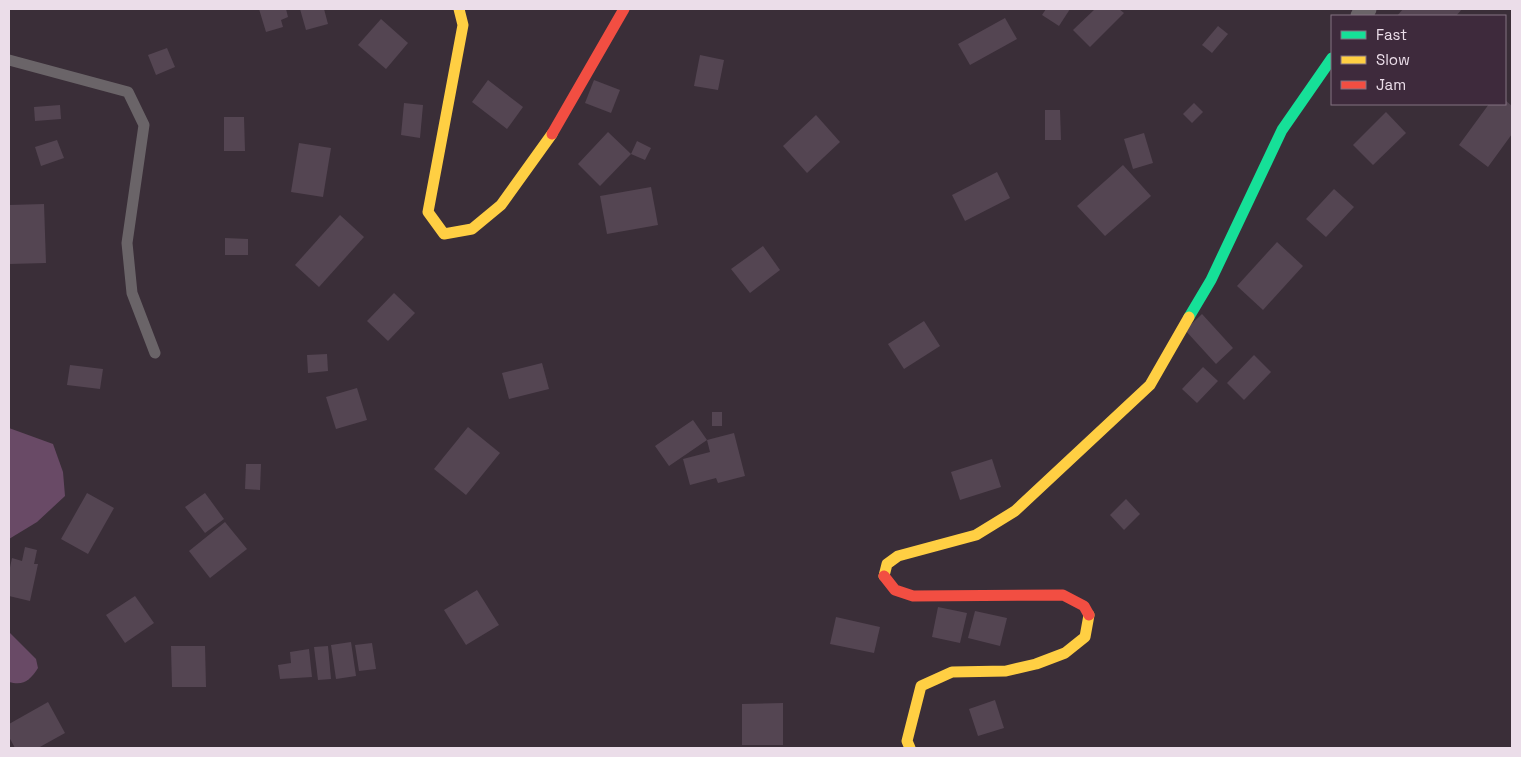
<svg xmlns="http://www.w3.org/2000/svg" width="1521" height="757" viewBox="0 0 1521 757" font-family="'Space Grotesk',sans-serif">
	<style>
		.green { fill: #694a66 }
		.building { fill: #544552 }
		.lines { fill: none; stroke-linecap: round; stroke-linejoin: round }
		.lane { stroke: #6a6468; stroke-width: 11 }
		.street { stroke: #6a6468; stroke-width: 21 }
		.fast { stroke: #16e098; stroke-width: 11 }
		.slow { stroke: #ffcf43; stroke-width: 11 }
		.jam { stroke: #f24e42; stroke-width: 11 }
	</style>
	<rect width="100%" height="100%" fill="#3a2e38"/>
	<g class="green">
		<path d="M 9,428 L 53,444 L 63,472 L 65,496 L 37,522 L 9,539 Z"/>
		<path d="M 9,632 L 36,659 L 38,668 C 30,680 24,686 9,682 Z"/>
	</g>
	<g class="building">
		<path d="M 259,9 L 286,9 L 288,17 L 281,20 L 283,27 L 266,32 Z"/>
		<path d="M 300,9 L 324,9 L 328,24 L 306,30 Z"/>
		<path d="M 1046,9 L 1070,9 L 1059,26 L 1042,15 Z"/>
		<path d="M 1095,9 L 1119,9 L 1124,13 L 1090,47 L 1073,30 Z"/>
		<path d="M 1403,9 L 1462,9 L 1456,16 L 1397,16 Z"/>
		<path d="M 1005,18 L 1017,39 L 970,65 L 958,44 Z"/>
		<path d="M 381,19 L 408,43 L 386,69 L 358,45 Z"/>
		<path d="M 1218,26 L 1228,34 L 1212,53 L 1202,45 Z"/>
		<path d="M 167,48 L 175,67 L 156,75 L 148,55 Z"/>
		<path d="M 700,55 L 724,60 L 718,90 L 694,86 Z"/>
		<path d="M 488,80 L 523,107 L 507,129 L 472,102 Z"/>
		<path d="M 594,80 L 620,90 L 611,113 L 585,103 Z"/>
		<path d="M 1505,100 L 1512,106 L 1512,134 L 1488,167 L 1459,145 L 1489,104 L 1505,104 Z"/>
		<path d="M 404,103 L 423,105 L 420,138 L 401,135 Z"/>
		<path d="M 1194,103 L 1203,112 L 1192,123 L 1183,114 Z"/>
		<path d="M 60,105 L 61,119 L 35,121 L 34,107 Z"/>
		<path d="M 1045,110 L 1060,110 L 1061,140 L 1045,140 Z"/>
		<path d="M 1386,112 L 1406,133 L 1373,165 L 1353,145 Z"/>
		<path d="M 816,115 L 840,142 L 807,173 L 783,146 Z"/>
		<path d="M 224,117 L 244,117 L 245,151 L 224,151 Z"/>
		<path d="M 608,132 L 631,154 L 600,186 L 578,164 Z"/>
		<path d="M 1144,133 L 1153,163 L 1133,169 L 1124,139 Z"/>
		<path d="M 57,140 L 64,158 L 41,166 L 35,147 Z"/>
		<path d="M 637,141 L 651,148 L 645,160 L 631,154 Z"/>
		<path d="M 299,143 L 331,148 L 323,197 L 291,192 Z"/>
		<path d="M 1123,165 L 1151,196 L 1105,236 L 1077,206 Z"/>
		<path d="M 997,172 L 1010,198 L 965,221 L 952,195 Z"/>
		<path d="M 651,187 L 658,225 L 607,234 L 600,196 Z"/>
		<path d="M 1334,189 L 1354,207 L 1326,237 L 1306,219 Z"/>
		<path d="M 44,204 L 46,263 L 9,264 L 9,205 Z"/>
		<path d="M 340,215 L 364,237 L 319,287 L 295,265 Z"/>
		<path d="M 225,238 L 248,239 L 248,255 L 225,255 Z"/>
		<path d="M 1277,242 L 1303,266 L 1263,310 L 1237,286 Z"/>
		<path d="M 763,246 L 780,270 L 750,293 L 731,269 Z"/>
		<path d="M 394,293 L 415,313 L 388,341 L 367,321 Z"/>
		<path d="M 1202,314 L 1233,348 L 1216,364 L 1185,330 Z"/>
		<path d="M 924,321 L 940,346 L 904,369 L 888,344 Z"/>
		<path d="M 327,354 L 328,371 L 308,373 L 307,355 Z"/>
		<path d="M 1254,355 L 1271,372 L 1244,400 L 1227,383 Z"/>
		<path d="M 542,363 L 549,389 L 509,399 L 502,373 Z"/>
		<path d="M 70,365 L 103,369 L 100,389 L 67,385 Z"/>
		<path d="M 1203,367 L 1218,381 L 1197,403 L 1182,389 Z"/>
		<path d="M 357,388 L 367,420 L 336,429 L 326,397 Z"/>
		<rect x="712" y="412" width="10" height="14"/>
		<path d="M 693,420 L 707,440 L 734,433 L 745,476 L 718,483 L 716,478 L 690,485 L 683,459 L 710,452 L 707,440 L 669,466 L 655,446 Z"/>
		<path d="M 468,427 L 500,453 L 466,495 L 434,469 Z"/>
		<path d="M 992,459 L 1001,487 L 960,500 L 951,472 Z"/>
		<path d="M 246,464 L 261,464 L 260,490 L 245,489 Z"/>
		<path d="M 87,493 L 114,508 L 88,554 L 61,539 Z"/>
		<path d="M 205,493 L 224,519 L 205,533 L 185,507 Z"/>
		<path d="M 1126,499 L 1140,514 L 1124,530 L 1110,515 Z"/>
		<path d="M 225,522 L 247,549 L 210,578 L 189,551 Z"/>
		<path d="M 25,547 L 37,550 L 34,564 L 38,564 L 30,601 L 9,596 L 9,572 L 12,558 L 22,561 Z"/>
		<path d="M 477,590 L 499,625 L 466,645 L 444,610 Z"/>
		<path d="M 135,596 L 154,623 L 125,643 L 106,615 Z"/>
		<path d="M 938,607 L 967,613 L 960,643 L 932,637 Z"/>
		<path d="M 975,611 L 1007,618 L 1000,646 L 968,638 Z"/>
		<path d="M 836,617 L 880,627 L 874,653 L 830,644 Z"/>
		<path d="M 351,642 L 356,676 L 336,679 L 331,645 Z"/>
		<path d="M 372,643 L 376,669 L 359,671 L 355,645 Z"/>
		<path d="M 171,646 L 205,646 L 206,687 L 172,687 Z"/>
		<path d="M 328,646 L 331,679 L 318,680 L 314,647 Z"/>
		<path d="M 309,649 L 312,677 L 280,679 L 278,665 L 291,663 L 290,652 Z"/>
		<path d="M 995,700 L 1004,728 L 978,736 L 969,709 Z"/>
		<path d="M 48,702 L 65,733 L 38,748 L 15,748 L 9,737 L 9,724 Z"/>
		<path d="M 783,703 L 783,745 L 742,745 L 742,704 Z"/>
	</g>
	<g class="lines">
		<path class="lane" d="M 9,60 L 128,92 L 144,125 L 127,243 L 132,293 L 155,353"/>
		<path class="street" d="M 1361,16 L 1366,9"/>
		<path class="fast" d="M 1189,317 L 1211,280 L 1282,130 L 1332,58"/>
		<g class="slow">
			<path d="M 459,9 L 463,25 L 428,212 L 444,234 L 472,229 L 501,205 L 552,134"/>
			<path d="M 884,576 L 887,564 L 898,556 L 976,535 L 1015,511 L 1150,385 L 1189,317"/>
			<path d="M 910,748 L 907,741 L 921,686 L 952,672 L 1006,671 L 1036,664 L 1065,653 L 1085,637 L 1089,615"/>
		</g>
		<g class="jam">
			<path d="M 552,134 L 624,9"/>
			<path d="M 884,576 L 895,590 L 913,596 L 1063,595 L 1084,606 L 1089,615"/>
		</g>
	</g>
	<rect width="1521" height="757" fill="none" stroke="#ebdde9" stroke-width="20"/>
	<rect x="1331" y="15" width="175" height="90" fill="#3e2a3c" stroke="#837281"/>
	<rect x="1341" y="31" width="25" height="8" fill="#16e098" stroke="#837281"/>
	<text x="1376" y="40" font-size="15" fill="#ebdde9">Fast</text>
	<rect x="1341" y="56" width="25" height="8" fill="#ffcf43" stroke="#837281"/>
	<text x="1376" y="65" font-size="15" fill="#ebdde9">Slow</text>
	<rect x="1341" y="81" width="25" height="8" fill="#f24e42" stroke="#837281"/>
	<text x="1376" y="90" font-size="15" fill="#ebdde9">Jam</text>
</svg>
